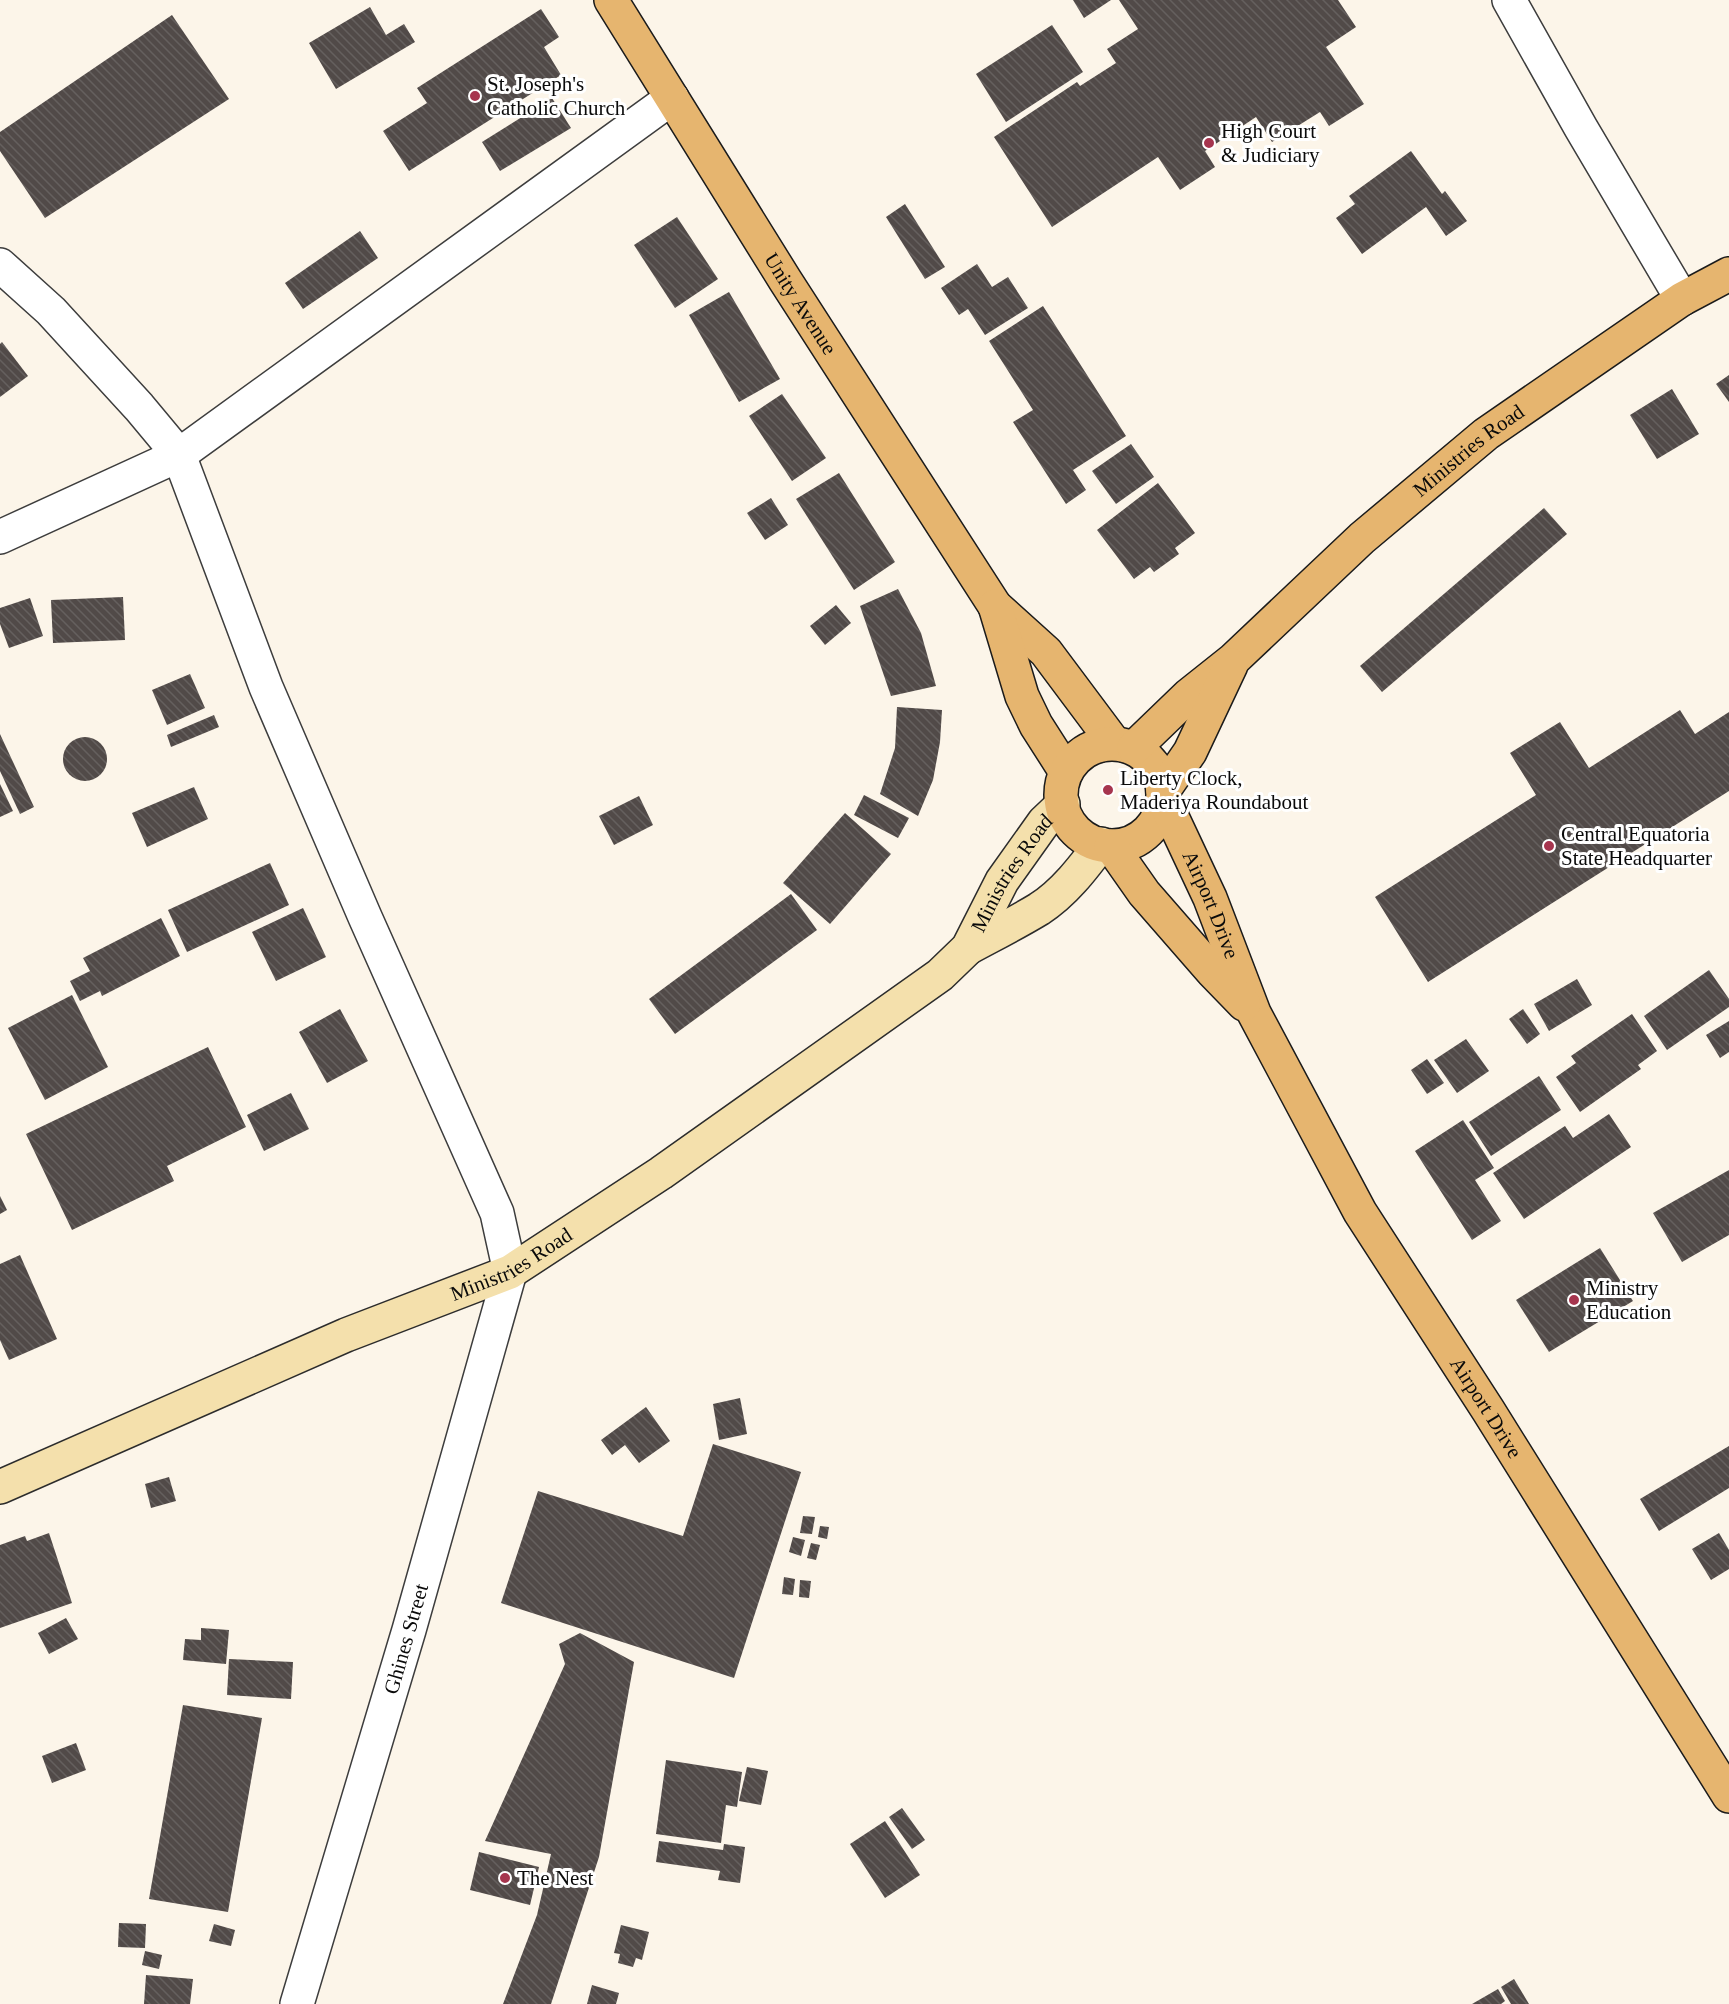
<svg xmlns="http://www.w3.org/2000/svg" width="1729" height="2004" viewBox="0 0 1729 2004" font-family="'Times New Roman',serif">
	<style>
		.building { fill: url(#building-back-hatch) }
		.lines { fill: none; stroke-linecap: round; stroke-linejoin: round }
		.street-casing { stroke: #3d3d3d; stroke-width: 36 }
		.secondary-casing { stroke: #2c2c2c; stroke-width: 36 }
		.primary-casing { stroke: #1b1b1b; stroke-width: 36 }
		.street { stroke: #fff; stroke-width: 33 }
		.secondary { stroke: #f4e0ac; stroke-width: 33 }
		.primary { stroke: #e6b56f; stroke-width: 33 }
		.poi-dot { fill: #a6354e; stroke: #fff; stroke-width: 2 }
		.labels { text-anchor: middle; stroke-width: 6; stroke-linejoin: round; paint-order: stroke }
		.poi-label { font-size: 21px; fill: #0a0a0a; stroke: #fff; text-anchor: start }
		.street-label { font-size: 21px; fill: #0a0a0a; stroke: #fff }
	</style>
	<defs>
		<pattern id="building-back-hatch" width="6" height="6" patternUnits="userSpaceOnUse" patternTransform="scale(1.5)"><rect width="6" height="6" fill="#514a48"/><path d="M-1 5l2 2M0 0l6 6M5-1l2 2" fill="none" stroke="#65605e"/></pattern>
	</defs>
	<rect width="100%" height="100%" fill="#fcf5e9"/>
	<g class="building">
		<path d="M 1073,0 L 1111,0 L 1084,18 Z"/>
		<path d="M 1119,0 L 1338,0 L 1356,27 L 1326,47 L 1364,104 L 1329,126 L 1320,112 L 1272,142 L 1256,117 L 1205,151 L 1215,167 L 1180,190 L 1158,157 L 1052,227 L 994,137 L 1077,82 L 1080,86 L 1116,63 L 1107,49 L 1138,29 Z"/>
		<path d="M 370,7 L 386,35 L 404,24 L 415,42 L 336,89 L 309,43 Z"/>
		<path d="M 541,9 L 559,37 L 544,47 L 561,75 L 409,171 L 383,131 L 427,103 L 417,88 Z"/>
		<path d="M 172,15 L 229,99 L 45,218 L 0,151 L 0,132 Z"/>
		<path d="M 1052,25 L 1083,72 L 1006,122 L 976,74 Z"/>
		<path d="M 552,98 L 571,128 L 500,171 L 482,142 Z"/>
		<path d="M 1411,151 L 1442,194 L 1445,191 L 1467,221 L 1446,236 L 1426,207 L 1362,254 L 1336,218 L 1355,204 L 1349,196 Z"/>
		<path d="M 905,204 L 945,267 L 925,279 L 886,217 Z"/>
		<path d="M 677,217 L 718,279 L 675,308 L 634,245 Z"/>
		<path d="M 360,231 L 378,258 L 303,309 L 285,283 Z"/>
		<path d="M 977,264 L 992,287 L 1008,277 L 1028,308 L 985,335 L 968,309 L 959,315 L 941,288 Z"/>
		<path d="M 729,292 L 780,379 L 739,402 L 689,315 Z"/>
		<path d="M 1043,306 L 1126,436 L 1073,470 L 1086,490 L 1066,504 L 1013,422 L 1033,410 L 989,341 Z"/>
		<path d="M 2,342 L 28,376 L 0,397 L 0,344 Z"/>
		<path d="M 1729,375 L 1729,402 L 1716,384 Z"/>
		<path d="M 1672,389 L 1699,434 L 1657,459 L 1630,415 Z"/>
		<path d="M 782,394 L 826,458 L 792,481 L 749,416 Z"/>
		<path d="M 1131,444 L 1154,477 L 1116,504 L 1092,471 Z"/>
		<path d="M 839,473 L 895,562 L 854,590 L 796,499 Z"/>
		<path d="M 1158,483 L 1195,533 L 1175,548 L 1179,554 L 1154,572 L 1150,567 L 1134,579 L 1097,530 Z"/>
		<path d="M 771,498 L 788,525 L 765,540 L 747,513 Z"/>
		<path d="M 1544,508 L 1567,534 L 1382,692 L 1360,666 Z"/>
		<path d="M 898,589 L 921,633 L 936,686 L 891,696 L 860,606 Z"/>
		<path d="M 123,597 L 125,640 L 53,643 L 51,600 Z"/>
		<path d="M 30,598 L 43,636 L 9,648 L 0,624 L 0,608 Z"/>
		<path d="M 836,605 L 851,623 L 825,645 L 810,626 Z"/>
		<path d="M 190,674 L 205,708 L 167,725 L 152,690 Z"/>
		<path d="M 897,707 L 942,710 L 940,742 L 933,780 L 918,816 L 880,794 L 895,748 Z"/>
		<path d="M 1680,710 L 1695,734 L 1729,712 L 1729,791 L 1428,982 L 1375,897 L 1536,795 L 1510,753 L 1560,722 L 1589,768 Z"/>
		<path d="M 214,715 L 219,727 L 171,747 L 167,735 Z"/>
		<path d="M 0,734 L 34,807 L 20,814 L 0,771 Z"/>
		<circle cx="85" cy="759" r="22"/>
		<path d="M 0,784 L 13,811 L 0,817 Z"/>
		<path d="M 194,787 L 208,819 L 147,847 L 132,813 Z"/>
		<path d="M 864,795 L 909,818 L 898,838 L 854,815 Z"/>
		<path d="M 639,796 L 653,825 L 614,845 L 599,816 Z"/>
		<path d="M 845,813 L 891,854 L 830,924 L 783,883 Z"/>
		<path d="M 270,863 L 289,905 L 187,952 L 168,910 Z"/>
		<path d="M 791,894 L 817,930 L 675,1034 L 649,999 Z"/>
		<path d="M 303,908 L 326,957 L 276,981 L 252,932 Z"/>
		<path d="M 161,918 L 180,956 L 102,996 L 100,991 L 80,1001 L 70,981 L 90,971 L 83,958 Z"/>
		<path d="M 1709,970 L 1729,999 L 1729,1007 L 1667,1050 L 1644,1016 Z"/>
		<path d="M 1577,979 L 1592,1005 L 1549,1031 L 1534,1004 Z"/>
		<path d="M 72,995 L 108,1067 L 45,1100 L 8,1028 Z"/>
		<path d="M 340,1009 L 368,1061 L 327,1083 L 299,1032 Z"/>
		<path d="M 1523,1009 L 1540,1034 L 1527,1044 L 1509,1019 Z"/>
		<path d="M 1632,1014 L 1657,1051 L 1638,1065 L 1641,1069 L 1580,1112 L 1556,1077 L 1576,1063 L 1571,1056 Z"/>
		<path d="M 1729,1021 L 1729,1052 L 1720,1058 L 1706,1035 Z"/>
		<path d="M 1466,1039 L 1489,1071 L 1457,1093 L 1434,1060 Z"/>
		<path d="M 208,1047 L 246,1127 L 167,1166 L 174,1181 L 72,1230 L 26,1134 Z"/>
		<path d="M 1427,1059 L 1444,1083 L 1427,1094 L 1411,1070 Z"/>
		<path d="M 1539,1076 L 1561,1110 L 1491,1156 L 1469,1122 Z"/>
		<path d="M 291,1093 L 309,1129 L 264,1151 L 247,1115 Z"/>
		<path d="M 1609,1114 L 1631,1147 L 1524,1219 L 1493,1173 L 1565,1126 L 1573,1138 Z"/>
		<path d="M 1463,1120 L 1494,1168 L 1475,1180 L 1501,1221 L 1472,1240 L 1415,1151 Z"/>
		<path d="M 1729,1170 L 1729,1235 L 1682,1262 L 1653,1213 Z"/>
		<path d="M 0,1196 L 7,1210 L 0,1214 Z"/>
		<path d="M 1600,1248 L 1633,1301 L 1549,1352 L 1516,1300 Z"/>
		<path d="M 20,1255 L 57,1339 L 9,1360 L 0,1340 L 0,1264 Z"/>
		<path d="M 740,1398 L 747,1434 L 719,1440 L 713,1404 Z"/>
		<path d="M 646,1407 L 670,1441 L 639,1463 L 625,1445 L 612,1455 L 601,1440 Z"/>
		<path d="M 713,1444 L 801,1472 L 734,1678 L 501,1603 L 538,1491 L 683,1536 Z"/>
		<path d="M 1729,1446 L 1729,1488 L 1659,1531 L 1640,1499 Z"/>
		<path d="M 169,1477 L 176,1501 L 151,1508 L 145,1484 Z"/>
		<path d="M 803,1516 L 815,1517 L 812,1534 L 800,1533 Z"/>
		<path d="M 820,1526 L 829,1527 L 827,1539 L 818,1537 Z"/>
		<path d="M 49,1533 L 72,1603 L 0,1628 L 0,1545 L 25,1536 L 27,1541 Z"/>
		<path d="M 1719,1533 L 1729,1550 L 1729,1569 L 1711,1580 L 1692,1549 Z"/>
		<path d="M 793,1537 L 805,1540 L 801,1556 L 789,1552 Z"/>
		<path d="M 811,1543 L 820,1545 L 816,1560 L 807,1558 Z"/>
		<path d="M 784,1577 L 795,1579 L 793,1595 L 782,1594 Z"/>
		<path d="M 800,1580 L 811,1581 L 809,1598 L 799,1597 Z"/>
		<path d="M 66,1618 L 78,1639 L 49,1654 L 38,1633 Z"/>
		<path d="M 201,1628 L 229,1630 L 226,1664 L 183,1660 L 185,1639 L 201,1640 Z"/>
		<path d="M 580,1633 L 634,1662 L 599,1857 L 551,2004 L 503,2004 L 537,1915 L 551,1854 L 485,1841 L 565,1664 L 559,1644 Z"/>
		<path d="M 229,1659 L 293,1662 L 291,1699 L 227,1695 Z"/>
		<path d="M 183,1705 L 262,1718 L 228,1912 L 149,1899 Z"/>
		<path d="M 76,1743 L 86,1770 L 52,1783 L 42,1756 Z"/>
		<path d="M 666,1760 L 742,1772 L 737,1807 L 726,1805 L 721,1843 L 656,1834 Z"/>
		<path d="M 747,1767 L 768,1771 L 761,1805 L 739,1801 Z"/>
		<path d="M 902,1808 L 925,1840 L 912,1849 L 889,1817 Z"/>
		<path d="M 885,1821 L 920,1875 L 885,1898 L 850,1844 Z"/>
		<path d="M 659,1841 L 723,1850 L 724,1844 L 745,1847 L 740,1883 L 718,1880 L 720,1871 L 656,1862 Z"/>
		<path d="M 479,1852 L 539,1867 L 530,1905 L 470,1890 Z"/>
		<path d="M 119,1923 L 146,1924 L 145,1948 L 118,1947 Z"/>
		<path d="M 214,1924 L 235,1930 L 231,1946 L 209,1941 Z"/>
		<path d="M 621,1925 L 649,1932 L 642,1960 L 636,1958 L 633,1967 L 618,1963 L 620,1954 L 614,1953 Z"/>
		<path d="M 145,1951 L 162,1955 L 159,1969 L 142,1965 Z"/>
		<path d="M 146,1975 L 193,1979 L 190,2004 L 144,2004 Z"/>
		<path d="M 1514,1979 L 1529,2004 L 1511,2004 L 1501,1987 Z"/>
		<path d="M 592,1985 L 619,1993 L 616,2004 L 587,2004 Z"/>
		<path d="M 1498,1989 L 1505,2001 L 1501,2004 L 1472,2004 Z"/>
	</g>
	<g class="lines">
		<defs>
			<g id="street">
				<path d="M 1509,0 L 1581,128 L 1682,299"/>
				<path d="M 0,265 L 51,311 L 139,407 L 179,455 L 266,687 L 365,917 L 497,1213 L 510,1272 L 409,1630 L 297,2004"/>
				<path d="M 0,537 L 179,455 L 672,98"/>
			</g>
			<g id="secondary">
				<path d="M 968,948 C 992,935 1016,923 1039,909 C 1064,893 1083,868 1101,844"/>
				<path id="s1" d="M 0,1487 L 346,1335 L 510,1272 L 661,1173 L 940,975 L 968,948 L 1002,881 L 1044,822 L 1063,804"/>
			</g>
			<g id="primary">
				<path id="s2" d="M 611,0 L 785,280 L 995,606 L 1046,652 L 1114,743"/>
				<path d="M 995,606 L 1022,696 L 1036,725 L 1066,772"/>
				<circle cx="1112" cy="795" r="51"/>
				<path id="s3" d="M 1134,748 L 1189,695 L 1233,660 L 1362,538 L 1486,434 L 1682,299 L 1729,274"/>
				<path d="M 1163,791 L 1190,752 L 1231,665"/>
				<path id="s4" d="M 1163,798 L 1210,898 L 1254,1013 L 1360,1212 L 1488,1410 L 1729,1796"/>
				<path d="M 1111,846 L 1144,893 L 1212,971 L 1244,1004"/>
			</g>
		</defs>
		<use href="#street" class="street-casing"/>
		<use href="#secondary" class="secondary-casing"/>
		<use href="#primary" class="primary-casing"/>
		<use href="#street" class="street"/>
		<use href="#secondary" class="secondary"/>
		<use href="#primary" class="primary"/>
	</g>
	<g class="poi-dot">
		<circle cx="475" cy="96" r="6"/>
		<circle cx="1209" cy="143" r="6"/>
		<circle cx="1108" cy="790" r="6"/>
		<circle cx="1549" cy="846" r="6"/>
		<circle cx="1574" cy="1300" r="6"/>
		<circle cx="505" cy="1878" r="6"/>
	</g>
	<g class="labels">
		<g class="poi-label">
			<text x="487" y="91">St. Joseph's<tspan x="487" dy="24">Catholic Church</tspan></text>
			<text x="1221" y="138">High Court<tspan x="1221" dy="24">&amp; Judiciary</tspan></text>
			<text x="1120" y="785">Liberty Clock,<tspan x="1120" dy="24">Maderiya Roundabout</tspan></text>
			<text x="1561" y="841">Central Equatoria<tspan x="1561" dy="24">State Headquarter</tspan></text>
			<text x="1586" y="1295">Ministry<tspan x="1586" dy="24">Education</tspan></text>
			<text x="517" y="1885">The Nest</text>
		</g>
		<g class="street-label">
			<text dy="7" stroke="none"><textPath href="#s2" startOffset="358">Unity Avenue</textPath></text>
			<text dy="7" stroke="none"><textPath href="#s3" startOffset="448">Ministries Road</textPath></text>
			<text dy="7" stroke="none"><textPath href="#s1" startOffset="1202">Ministries Road</textPath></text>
			<text dy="7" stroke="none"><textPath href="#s4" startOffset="117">Airport Drive</textPath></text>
			<text dy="7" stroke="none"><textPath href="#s1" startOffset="558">Ministries Road</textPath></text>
			<text dy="7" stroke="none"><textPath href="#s4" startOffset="692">Airport Drive</textPath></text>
			<text transform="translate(406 1639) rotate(-74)" y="7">Ghines Street</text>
		</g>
	</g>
</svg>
